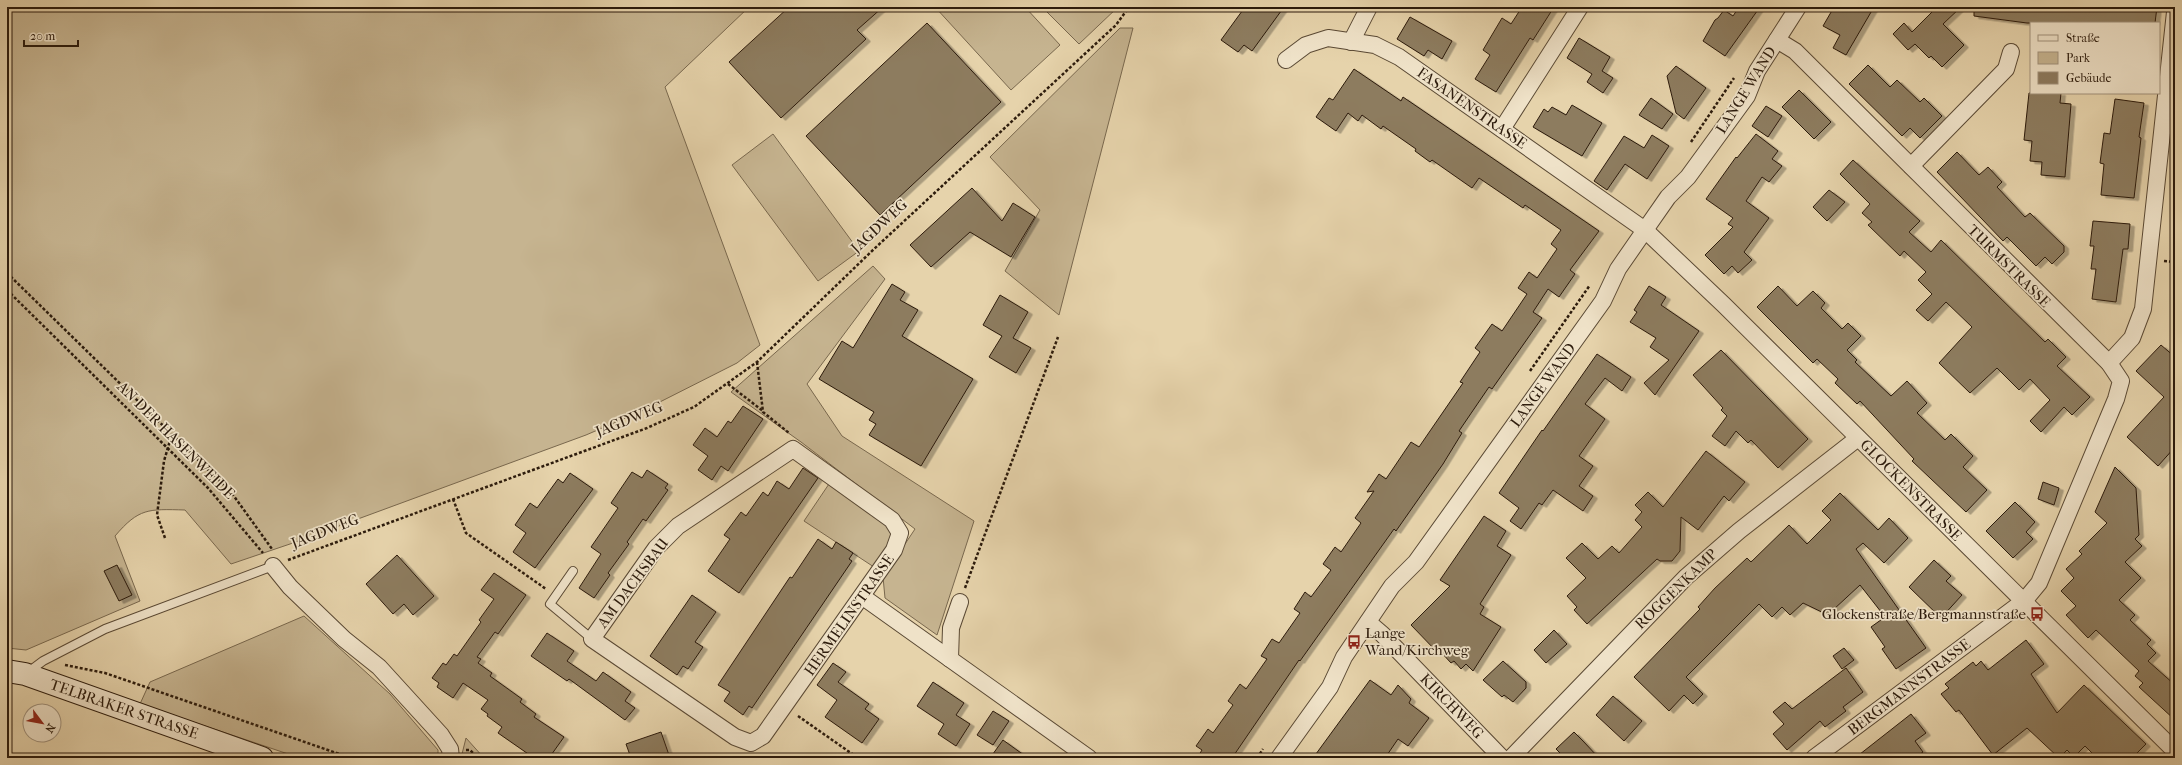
<svg xmlns="http://www.w3.org/2000/svg" width="2182" height="765" viewBox="0 0 2182 765" font-family="'IM FELL French Canon',serif">
	<style>
		.green { fill: #c6b490; stroke: #79684e }
		.building { fill: #8d7b5f; stroke: #2c1b0c; filter: url(#shadow) }
		.lines { fill: none; stroke-linecap: round; stroke-linejoin: round }
		.lane-casing { stroke: #5a4934; stroke-width: 10 }
		.street-casing { stroke: #5a4934; stroke-width: 18 }
		.secondary-casing { stroke: #2c1b0c; stroke-width: 24 }
		.path { stroke: #2c1b0c; stroke-width: 2.5; stroke-dasharray: 3 2; stroke-linecap: butt }
		.lane { stroke: #efe2c8; stroke-width: 8 }
		.street { stroke: #efe2c8; stroke-width: 16 }
		.secondary { stroke: #efe2c8; stroke-width: 22 }
		.labels { text-anchor: middle; stroke-width: 3.5; stroke-linejoin: round; paint-order: stroke }
		.street-label { font-size: 15px; fill: #2c1b0c; stroke: #efe2c8 }
		.poi-label { font-size: 15px; fill: #2c1b0c; stroke: #efe2c8; text-anchor: end }
	</style>
	<defs>
		<filter id="shadow"><feDropShadow dx="4.5" dy="2.5" stdDeviation="0" flood-color="#0004"/></filter>
	</defs>
	<rect width="100%" height="100%" fill="#e6d3ab"/>
	<filter id="stains"><feTurbulence type="fractalNoise" baseFrequency=".005" numOctaves="4"/><feColorMatrix values="0 0 0 0 .2 0 0 0 0 .09 0 0 0 0 .02 0 0 0 .5 -.17"/></filter>
	<radialGradient id="worn" r=".72"><stop offset=".6" stop-color="#630" stop-opacity="0"/><stop offset="1" stop-color="#630" stop-opacity=".3"/></radialGradient>
	<g class="green">
		<path d="M 7,7 L 749,7 L 665,87 L 760,345 L 737,363 L 644,410 L 586,435 L 290,544 L 231,564 L 185,510 C 148,509 139,508 115,536 L 140,601 L 26,650 L 7,648 Z"/>
		<path d="M 935,7 L 1025,7 L 1060,45 L 1011,90 Z"/>
		<path d="M 1042,7 L 1118,7 L 1079,44 Z"/>
		<path d="M 1120,28 L 1133,28 L 1059,315 L 1005,271 L 1040,210 L 990,157 Z"/>
		<path d="M 773,134 L 859,251 L 818,281 L 732,165 Z"/>
		<path d="M 873,266 L 885,279 L 807,384 L 842,436 L 974,521 L 937,635 L 885,598 L 883,577 L 915,529 L 801,442 L 731,392 Z"/>
		<path d="M 833,478 L 900,533 L 880,571 L 804,521 Z"/>
		<path d="M 304,616 L 390,694 L 438,750 L 438,758 L 300,758 L 140,704 L 150,682 Z"/>
		<path d="M 466,738 L 484,758 L 461,758 Z"/>
	</g>
	<g class="building">
		<path d="M 789,7 L 883,7 L 857,30 L 866,39 L 781,118 L 729,62 Z"/>
		<path d="M 1245,7 L 1284,7 L 1252,51 L 1244,45 L 1238,52 L 1221,40 Z"/>
		<path d="M 1522,7 L 1554,7 L 1533,40 L 1530,38 L 1496,92 L 1475,79 L 1490,55 L 1483,50 L 1502,18 L 1511,24 Z"/>
		<path d="M 1739,7 L 1760,7 L 1725,56 L 1703,41 L 1715,20 L 1718,18 L 1724,10 L 1733,16 Z"/>
		<path d="M 1834,7 L 1874,7 L 1846,55 L 1833,48 L 1840,35 L 1823,26 Z"/>
		<path d="M 1937,7 L 1961,7 L 1943,24 L 1964,45 L 1942,67 L 1931,56 L 1929,58 L 1915,44 L 1908,50 L 1893,34 L 1904,23 L 1912,32 Z"/>
		<path d="M 1974,7 L 2103,7 L 2117,9 L 2117,7 L 2157,7 L 2155,23 L 2027,23 L 1974,16 Z"/>
		<path d="M 1410,17 L 1452,41 L 1442,59 L 1428,50 L 1424,56 L 1397,39 Z"/>
		<path d="M 927,23 L 1001,102 L 880,215 L 806,136 Z"/>
		<path d="M 1579,38 L 1610,57 L 1602,71 L 1613,78 L 1603,93 L 1587,82 L 1592,74 L 1567,58 Z"/>
		<path d="M 1868,65 L 1890,87 L 1897,80 L 1920,102 L 1924,98 L 1942,116 L 1920,138 L 1910,128 L 1902,136 L 1849,84 Z"/>
		<path d="M 1676,66 L 1706,88 L 1684,119 L 1676,113 L 1667,76 Z"/>
		<path d="M 1354,69 L 1401,101 L 1403,97 L 1599,231 L 1570,270 L 1575,274 L 1559,297 L 1548,289 L 1533,312 L 1542,318 L 1492,389 L 1489,387 L 1459,431 L 1462,433 L 1443,464 L 1396,531 L 1394,529 L 1300,661 L 1299,660 L 1232,758 L 1197,758 L 1202,750 L 1196,746 L 1208,729 L 1213,733 L 1233,705 L 1228,701 L 1240,684 L 1246,689 L 1267,659 L 1261,656 L 1272,639 L 1279,643 L 1300,613 L 1294,609 L 1305,592 L 1311,597 L 1331,570 L 1323,564 L 1330,554 L 1335,547 L 1341,552 L 1361,523 L 1355,518 L 1374,491 L 1367,492 L 1379,474 L 1386,479 L 1411,442 L 1419,447 L 1463,383 L 1460,382 L 1480,352 L 1475,348 L 1492,324 L 1502,331 L 1527,294 L 1518,288 L 1529,272 L 1537,278 L 1557,249 L 1551,244 L 1561,230 L 1525,205 L 1523,208 L 1479,178 L 1472,188 L 1432,160 L 1430,162 L 1415,151 L 1416,149 L 1383,126 L 1381,129 L 1362,115 L 1358,121 L 1348,113 L 1336,131 L 1316,117 L 1329,98 L 1333,100 Z"/>
		<path d="M 1799,90 L 1831,122 L 1814,139 L 1782,107 Z"/>
		<path d="M 2029,93 L 2061,93 L 2060,103 L 2071,104 L 2065,177 L 2041,175 L 2042,162 L 2030,161 L 2032,141 L 2024,140 Z"/>
		<path d="M 1651,98 L 1673,114 L 1662,129 L 1639,115 Z"/>
		<path d="M 2115,99 L 2144,103 L 2139,137 L 2141,138 L 2134,198 L 2101,195 L 2104,164 L 2100,163 L 2104,133 L 2110,134 Z"/>
		<path d="M 1572,105 L 1602,123 L 1582,156 L 1533,127 L 1544,109 L 1548,112 L 1552,107 L 1566,115 Z"/>
		<path d="M 1766,106 L 1782,116 L 1768,137 L 1752,126 Z"/>
		<path d="M 1756,134 L 1778,151 L 1772,159 L 1782,166 L 1769,182 L 1762,177 L 1746,201 L 1769,218 L 1744,252 L 1752,260 L 1738,273 L 1732,266 L 1724,274 L 1705,255 L 1733,227 L 1728,224 L 1733,218 L 1706,199 L 1736,157 L 1737,158 Z"/>
		<path d="M 1652,135 L 1669,146 L 1647,179 L 1625,164 L 1607,190 L 1594,181 L 1624,136 L 1644,148 Z"/>
		<path d="M 1957,152 L 1979,175 L 1988,167 L 2002,182 L 1997,187 L 2025,217 L 2030,213 L 2064,246 L 2064,252 L 2052,264 L 2045,257 L 2036,266 L 2007,237 L 2003,241 L 1937,172 Z"/>
		<path d="M 1853,160 L 1920,221 L 1909,232 L 1931,252 L 1941,240 L 2045,342 L 2048,339 L 2066,357 L 2057,366 L 2090,397 L 2072,415 L 2064,407 L 2041,432 L 2030,421 L 2050,400 L 2030,379 L 2019,390 L 1997,368 L 1970,393 L 1939,363 L 1972,327 L 1946,302 L 1928,321 L 1916,310 L 1932,294 L 1918,280 L 1926,272 L 1904,251 L 1900,256 L 1868,225 L 1872,222 L 1862,213 L 1870,204 L 1840,174 Z"/>
		<path d="M 972,188 L 1002,221 L 1013,203 L 1035,217 L 1011,257 L 970,232 L 931,267 L 910,245 Z"/>
		<path d="M 1829,190 L 1845,202 L 1827,221 L 1813,207 Z"/>
		<path d="M 2093,221 L 2130,224 L 2128,249 L 2123,249 L 2116,302 L 2092,299 L 2096,269 L 2091,269 L 2094,246 L 2090,246 Z"/>
		<path d="M 892,284 L 905,292 L 900,300 L 918,310 L 902,336 L 973,379 L 921,466 L 869,435 L 876,424 L 869,420 L 874,412 L 819,379 L 842,341 L 853,348 Z"/>
		<path d="M 1649,286 L 1666,297 L 1661,305 L 1699,331 L 1655,395 L 1644,383 L 1669,360 L 1650,347 L 1656,338 L 1630,322 L 1637,312 L 1634,310 Z"/>
		<path d="M 1778,286 L 1797,306 L 1813,291 L 1825,303 L 1821,308 L 1842,329 L 1848,323 L 1861,336 L 1847,350 L 1857,360 L 1855,362 L 1891,396 L 1907,381 L 1927,403 L 1917,413 L 1945,440 L 1951,434 L 1973,456 L 1963,467 L 1987,490 L 1966,512 L 1912,461 L 1914,459 L 1860,401 L 1857,404 L 1835,383 L 1838,379 L 1817,359 L 1813,363 L 1757,307 Z"/>
		<path d="M 1000,295 L 1028,312 L 1013,338 L 1031,348 L 1016,373 L 989,357 L 1002,336 L 983,325 Z"/>
		<path d="M 2161,345 L 2175,357 L 2175,447 L 2158,466 L 2127,437 L 2164,397 L 2136,371 Z"/>
		<path d="M 1721,350 L 1808,439 L 1778,468 L 1751,440 L 1748,443 L 1736,431 L 1725,446 L 1712,436 L 1727,416 L 1721,410 L 1723,408 L 1693,375 Z"/>
		<path d="M 1597,354 L 1631,377 L 1622,391 L 1605,378 L 1585,404 L 1605,419 L 1579,456 L 1593,466 L 1579,486 L 1593,496 L 1583,511 L 1553,490 L 1542,505 L 1539,503 L 1521,529 L 1510,521 L 1519,508 L 1499,493 L 1542,430 L 1543,431 Z"/>
		<path d="M 743,406 L 763,419 L 728,471 L 721,466 L 712,480 L 698,470 L 708,456 L 693,445 L 705,428 L 717,437 L 728,421 L 731,423 Z"/>
		<path d="M 1706,451 L 1745,482 L 1729,501 L 1724,496 L 1698,530 L 1681,517 L 1680,551 L 1672,561 L 1660,561 L 1657,559 L 1587,624 L 1574,610 L 1577,607 L 1567,596 L 1586,578 L 1566,558 L 1582,543 L 1598,559 L 1612,546 L 1619,553 L 1642,527 L 1635,520 L 1642,512 L 1635,505 L 1648,492 L 1663,507 Z"/>
		<path d="M 2115,467 L 2136,488 L 2139,535 L 2135,539 L 2142,546 L 2125,562 L 2141,578 L 2119,600 L 2135,615 L 2130,620 L 2151,640 L 2147,644 L 2156,653 L 2148,661 L 2175,685 L 2175,720 L 2139,687 L 2143,683 L 2135,676 L 2139,671 L 2096,630 L 2088,638 L 2066,615 L 2076,606 L 2061,591 L 2074,578 L 2066,569 L 2082,554 L 2079,551 L 2107,523 L 2095,512 Z"/>
		<path d="M 803,468 L 818,478 L 739,593 L 708,571 L 730,539 L 724,535 L 741,512 L 746,516 L 763,492 L 768,496 L 777,481 L 789,489 Z"/>
		<path d="M 647,470 L 668,484 L 665,488 L 668,490 L 646,521 L 643,519 L 627,542 L 629,544 L 608,573 L 610,575 L 594,598 L 579,588 L 601,554 L 591,547 L 618,508 L 611,503 L 632,472 L 642,478 Z"/>
		<path d="M 570,473 L 593,489 L 535,568 L 513,552 L 526,533 L 515,525 L 530,503 L 537,508 L 558,479 L 563,483 Z"/>
		<path d="M 2043,482 L 2059,488 L 2054,505 L 2038,499 Z"/>
		<path d="M 1840,493 L 1878,530 L 1889,518 L 1908,538 L 1884,563 L 1863,543 L 1856,549 L 1926,648 L 1896,669 L 1882,649 L 1885,647 L 1871,627 L 1885,617 L 1860,585 L 1833,610 L 1830,616 L 1803,603 L 1790,615 L 1782,607 L 1772,617 L 1759,604 L 1686,677 L 1703,694 L 1693,704 L 1684,695 L 1669,711 L 1634,677 L 1700,609 L 1698,607 L 1715,588 L 1747,558 L 1751,562 L 1789,525 L 1807,544 L 1831,520 L 1822,511 Z"/>
		<path d="M 2015,502 L 2035,522 L 2026,532 L 2033,539 L 2013,558 L 1986,531 Z"/>
		<path d="M 1484,516 L 1506,531 L 1497,546 L 1511,555 L 1480,604 L 1484,607 L 1480,614 L 1501,627 L 1473,671 L 1466,664 L 1461,669 L 1454,661 L 1451,663 L 1440,651 L 1438,653 L 1411,625 L 1450,586 L 1440,580 Z"/>
		<path d="M 818,539 L 832,549 L 836,542 L 853,553 L 849,559 L 852,561 L 752,708 L 749,706 L 743,715 L 724,701 L 730,692 L 718,685 L 790,577 L 792,578 Z"/>
		<path d="M 397,555 L 434,596 L 413,615 L 404,604 L 393,614 L 366,584 Z"/>
		<path d="M 1934,560 L 1951,576 L 1946,581 L 1962,595 L 1941,618 L 1909,587 Z"/>
		<path d="M 117,565 L 132,595 L 119,601 L 104,571 Z"/>
		<path d="M 494,573 L 526,595 L 498,634 L 495,632 L 477,657 L 481,659 L 478,663 L 492,673 L 490,676 L 522,699 L 520,702 L 536,714 L 534,717 L 564,737 L 549,758 L 534,758 L 498,733 L 502,727 L 487,716 L 488,714 L 481,709 L 488,700 L 463,683 L 453,698 L 437,687 L 439,683 L 432,678 L 443,663 L 446,665 L 454,654 L 457,656 L 481,622 L 479,620 L 494,599 L 481,590 Z"/>
		<path d="M 692,595 L 716,612 L 695,642 L 703,647 L 688,669 L 683,666 L 677,675 L 650,656 Z"/>
		<path d="M 1554,630 L 1567,644 L 1546,663 L 1534,650 Z"/>
		<path d="M 547,633 L 574,651 L 567,661 L 596,681 L 603,672 L 631,692 L 625,701 L 635,708 L 625,720 L 569,679 L 567,681 L 531,656 Z"/>
		<path d="M 2026,640 L 2044,664 L 2031,674 L 2057,713 L 2084,685 L 2146,744 L 2132,758 L 2097,758 L 2085,746 L 2074,757 L 2067,750 L 2059,758 L 2027,728 L 1993,755 L 1959,710 L 1956,712 L 1941,694 L 1949,688 L 1945,684 L 1973,662 L 1976,666 L 1981,661 L 1988,670 Z"/>
		<path d="M 1844,648 L 1854,660 L 1842,669 L 1833,656 Z"/>
		<path d="M 1503,661 L 1526,682 L 1526,688 L 1513,702 L 1504,695 L 1502,697 L 1483,680 Z"/>
		<path d="M 833,663 L 846,672 L 838,682 L 869,704 L 865,709 L 879,719 L 862,743 L 825,717 L 837,700 L 817,685 Z"/>
		<path d="M 1846,668 L 1863,692 L 1843,707 L 1846,711 L 1825,727 L 1820,721 L 1787,750 L 1773,734 L 1784,724 L 1773,712 L 1785,702 L 1792,709 Z"/>
		<path d="M 1370,680 L 1391,695 L 1398,685 L 1411,699 L 1409,703 L 1429,718 L 1408,746 L 1398,739 L 1385,758 L 1313,758 Z"/>
		<path d="M 933,682 L 964,703 L 956,715 L 970,724 L 956,746 L 938,734 L 944,724 L 917,706 Z"/>
		<path d="M 1613,696 L 1642,721 L 1624,741 L 1596,715 Z"/>
		<path d="M 993,711 L 1009,721 L 993,745 L 977,735 Z"/>
		<path d="M 1911,714 L 1926,733 L 1915,741 L 1923,752 L 1915,758 L 1855,758 Z"/>
		<path d="M 661,732 L 670,758 L 631,758 L 626,744 Z"/>
		<path d="M 1574,732 L 1583,741 L 1599,758 L 1565,758 L 1556,749 Z"/>
		<path d="M 1003,740 L 1028,758 L 990,758 Z"/>
	</g>
	<g class="lines">
		<defs>
			<g id="lane">
				<path d="M 573,571 L 550,604 L 592,639"/>
				<path d="M 27,673 L 43,661 L 105,629 L 273,566"/>
			</g>
			<g id="street">
				<path d="M 1777,40 L 1795,51 L 2109,363 L 2121,381 L 2116,399 L 2039,583 L 2024,601 L 1814,758"/>
				<path d="M 1351,42 L 1369,7"/>
				<path d="M 1286,60 L 1306,45 L 1328,38 L 1375,45 L 1399,57 L 1645,230 L 1724,305 L 2175,751"/>
				<path d="M 1502,129 L 1580,7"/>
				<path d="M 1911,166 L 2006,69 L 2011,52"/>
				<path d="M 2109,363 L 2132,338 L 2143,309 L 2175,12"/>
				<path d="M 793,449 L 892,520 L 900,533 L 894,550 L 763,736 L 751,743 L 735,737 L 592,639 L 656,548 L 678,526 Z"/>
				<path d="M 273,566 L 290,587 L 344,639 L 379,667 L 441,735 L 450,749 L 451,758"/>
				<path d="M 863,597 L 950,659"/>
				<path d="M 960,602 L 951,628 L 950,659 L 1089,758"/>
				<path d="M 1368,622 L 1382,634 L 1502,758"/>
				<path d="M 1279,758 L 1330,687 L 1344,657 L 1392,586 L 1416,562 L 1603,301 L 1618,269 L 1645,230 L 1668,197 L 1688,177 L 1747,96 L 1757,71 L 1798,7"/>
				<path d="M 1511,758 L 1686,577 L 1739,531 L 1858,438"/>
			</g>
			<path id="secondary" d="M 7,671 L 25,674 L 262,758"/>
		</defs>
		<use href="#lane" class="lane-casing"/>
		<use href="#street" class="street-casing"/>
		<use href="#secondary" class="secondary-casing"/>
		<g class="path">
			<path d="M 1691,142 L 1734,78"/>
			<path d="M 2164,261 L 2175,262"/>
			<path d="M 7,273 L 231,492 L 272,549"/>
			<path d="M 7,290 L 208,488 L 263,553"/>
			<path d="M 757,362 L 763,412 L 789,433"/>
			<path d="M 1530,371 L 1590,285"/>
			<path d="M 728,384 L 763,411"/>
			<path d="M 453,499 L 466,533 L 546,589"/>
			<path d="M 165,538 L 157,515 L 164,461 L 172,434"/>
			<path d="M 288,560 L 647,428 L 694,407 L 757,362 L 874,249 L 1116,25 L 1129,7"/>
			<path d="M 965,588 L 1058,337"/>
			<path d="M 65,665 L 105,673 L 351,758"/>
			<path d="M 798,716 L 858,758"/>
			<path d="M 466,750 L 470,750 L 478,758"/>
			<path d="M 1257,758 L 1263,749"/>
		</g>
		<use href="#lane" class="lane"/>
		<use href="#street" class="street"/>
		<use href="#secondary" class="secondary"/>
	</g>
	<defs>
		<symbol id="bus-bare" viewBox="-9 -9 18 18"><path d="M-5-6H5V4H4V6H2V4H-2V6H-4V4H-5ZM-3.5-4V0h7V-4ZM-3.5 1.2v1.5H-2V1.2ZM2 1.2v1.5H3.5V1.2Z" fill="#8f2418" stroke="#efe2c8" stroke-width="2.5" paint-order="stroke"/></symbol>
	</defs>
	<g fill-rule="evenodd">
		<use href="#bus-bare" x="2027" y="604" width="20" height="20"/>
		<use href="#bus-bare" x="1344" y="632" width="20" height="20"/>
	</g>
	<g class="labels">
		<g class="street-label">
			<text transform="translate(1746 90) rotate(-58)" y="5">LANGE WAND</text>
			<text transform="translate(1472 108) rotate(35)" y="5">FASANENSTRASSE</text>
			<text transform="translate(879 226) rotate(-43)" y="5">JAGDWEG</text>
			<text transform="translate(2009 266) rotate(45)" y="5">TURMSTRASSE</text>
			<text transform="translate(1543 385) rotate(-54)" y="5">LANGE WAND</text>
			<text transform="translate(629 419) rotate(-22)" y="5">JAGDWEG</text>
			<text transform="translate(176 440) rotate(45)" y="5">AN DER HASENWEIDE</text>
			<text transform="translate(1911 490) rotate(45)" y="5">GLOCKENSTRASSE</text>
			<text transform="translate(325 531) rotate(-21)" y="5">JAGDWEG</text>
			<text transform="translate(633 583) rotate(-53)" y="5">AM DACHSBAU</text>
			<text transform="translate(1676 589) rotate(-44)" y="5">ROGGENKAMP</text>
			<text transform="translate(849 615) rotate(-55)" y="5">HERMELINSTRASSE</text>
			<text transform="translate(1909 687) rotate(-37)" y="5">BERGMANNSTRASSE</text>
			<text transform="translate(1452 706) rotate(46)" y="5">KIRCHWEG</text>
			<text transform="translate(124 709) rotate(19)" y="5">TELBRAKER STRASSE</text>
		</g>
		<g class="poi-label">
			<text x="2026" y="619">Glockenstraße/Bergmannstraße</text>
			<text x="1365" y="638" text-anchor="start">Lange<tspan x="1365" dy="17">Wand/Kirchweg</tspan></text>
		</g>
	</g>
	<rect width="2182" height="765" fill="none" stroke="#e6d3ab" stroke-width="24"/>
	<rect x="8" y="8" width="2166" height="749" fill="none" stroke="#2c1b0c" stroke-width="2"/>
	<rect x="12" y="12" width="2158" height="741" fill="none" stroke="#2c1b0c"/>
	<rect x="2030" y="22" width="130" height="72" fill="#efe2c8" stroke="#a1927d"/>
	<rect x="2038" y="35" width="20" height="6" fill="#efe2c8" stroke="#a1927d"/>
	<text x="2066" y="42" font-size="12" fill="#2c1b0c">Straße</text>
	<rect x="2038" y="52" width="20" height="12" fill="#c6b490" stroke="#a1927d"/>
	<text x="2066" y="62" font-size="12" fill="#2c1b0c">Park</text>
	<rect x="2038" y="72" width="20" height="12" fill="#8d7b5f" stroke="#a1927d"/>
	<text x="2066" y="82" font-size="12" fill="#2c1b0c">Gebäude</text>
	<g transform="translate(42 723) rotate(122)"><circle r="19" fill="#efe2c8" stroke="#a1927d"/>
	<path d="M0-3L7 15L0 10L-7 15Z" fill="#8f2418"/>
	<text y="-6" font-size="11" font-weight="bold" text-anchor="middle" fill="#2c1b0c">N</text>
	</g>
	<path d="M24 40v6h54v-6" fill="none" stroke="#2c1b0c" stroke-width="2"/>
	<text x="30" y="40" font-size="12" fill="#2c1b0c" stroke="#efe2c8" stroke-width="3" paint-order="stroke">20 m</text>
	<rect width="100%" height="100%" filter="url(#stains)"/>
	<rect width="100%" height="100%" fill="url(#worn)"/>
</svg>
